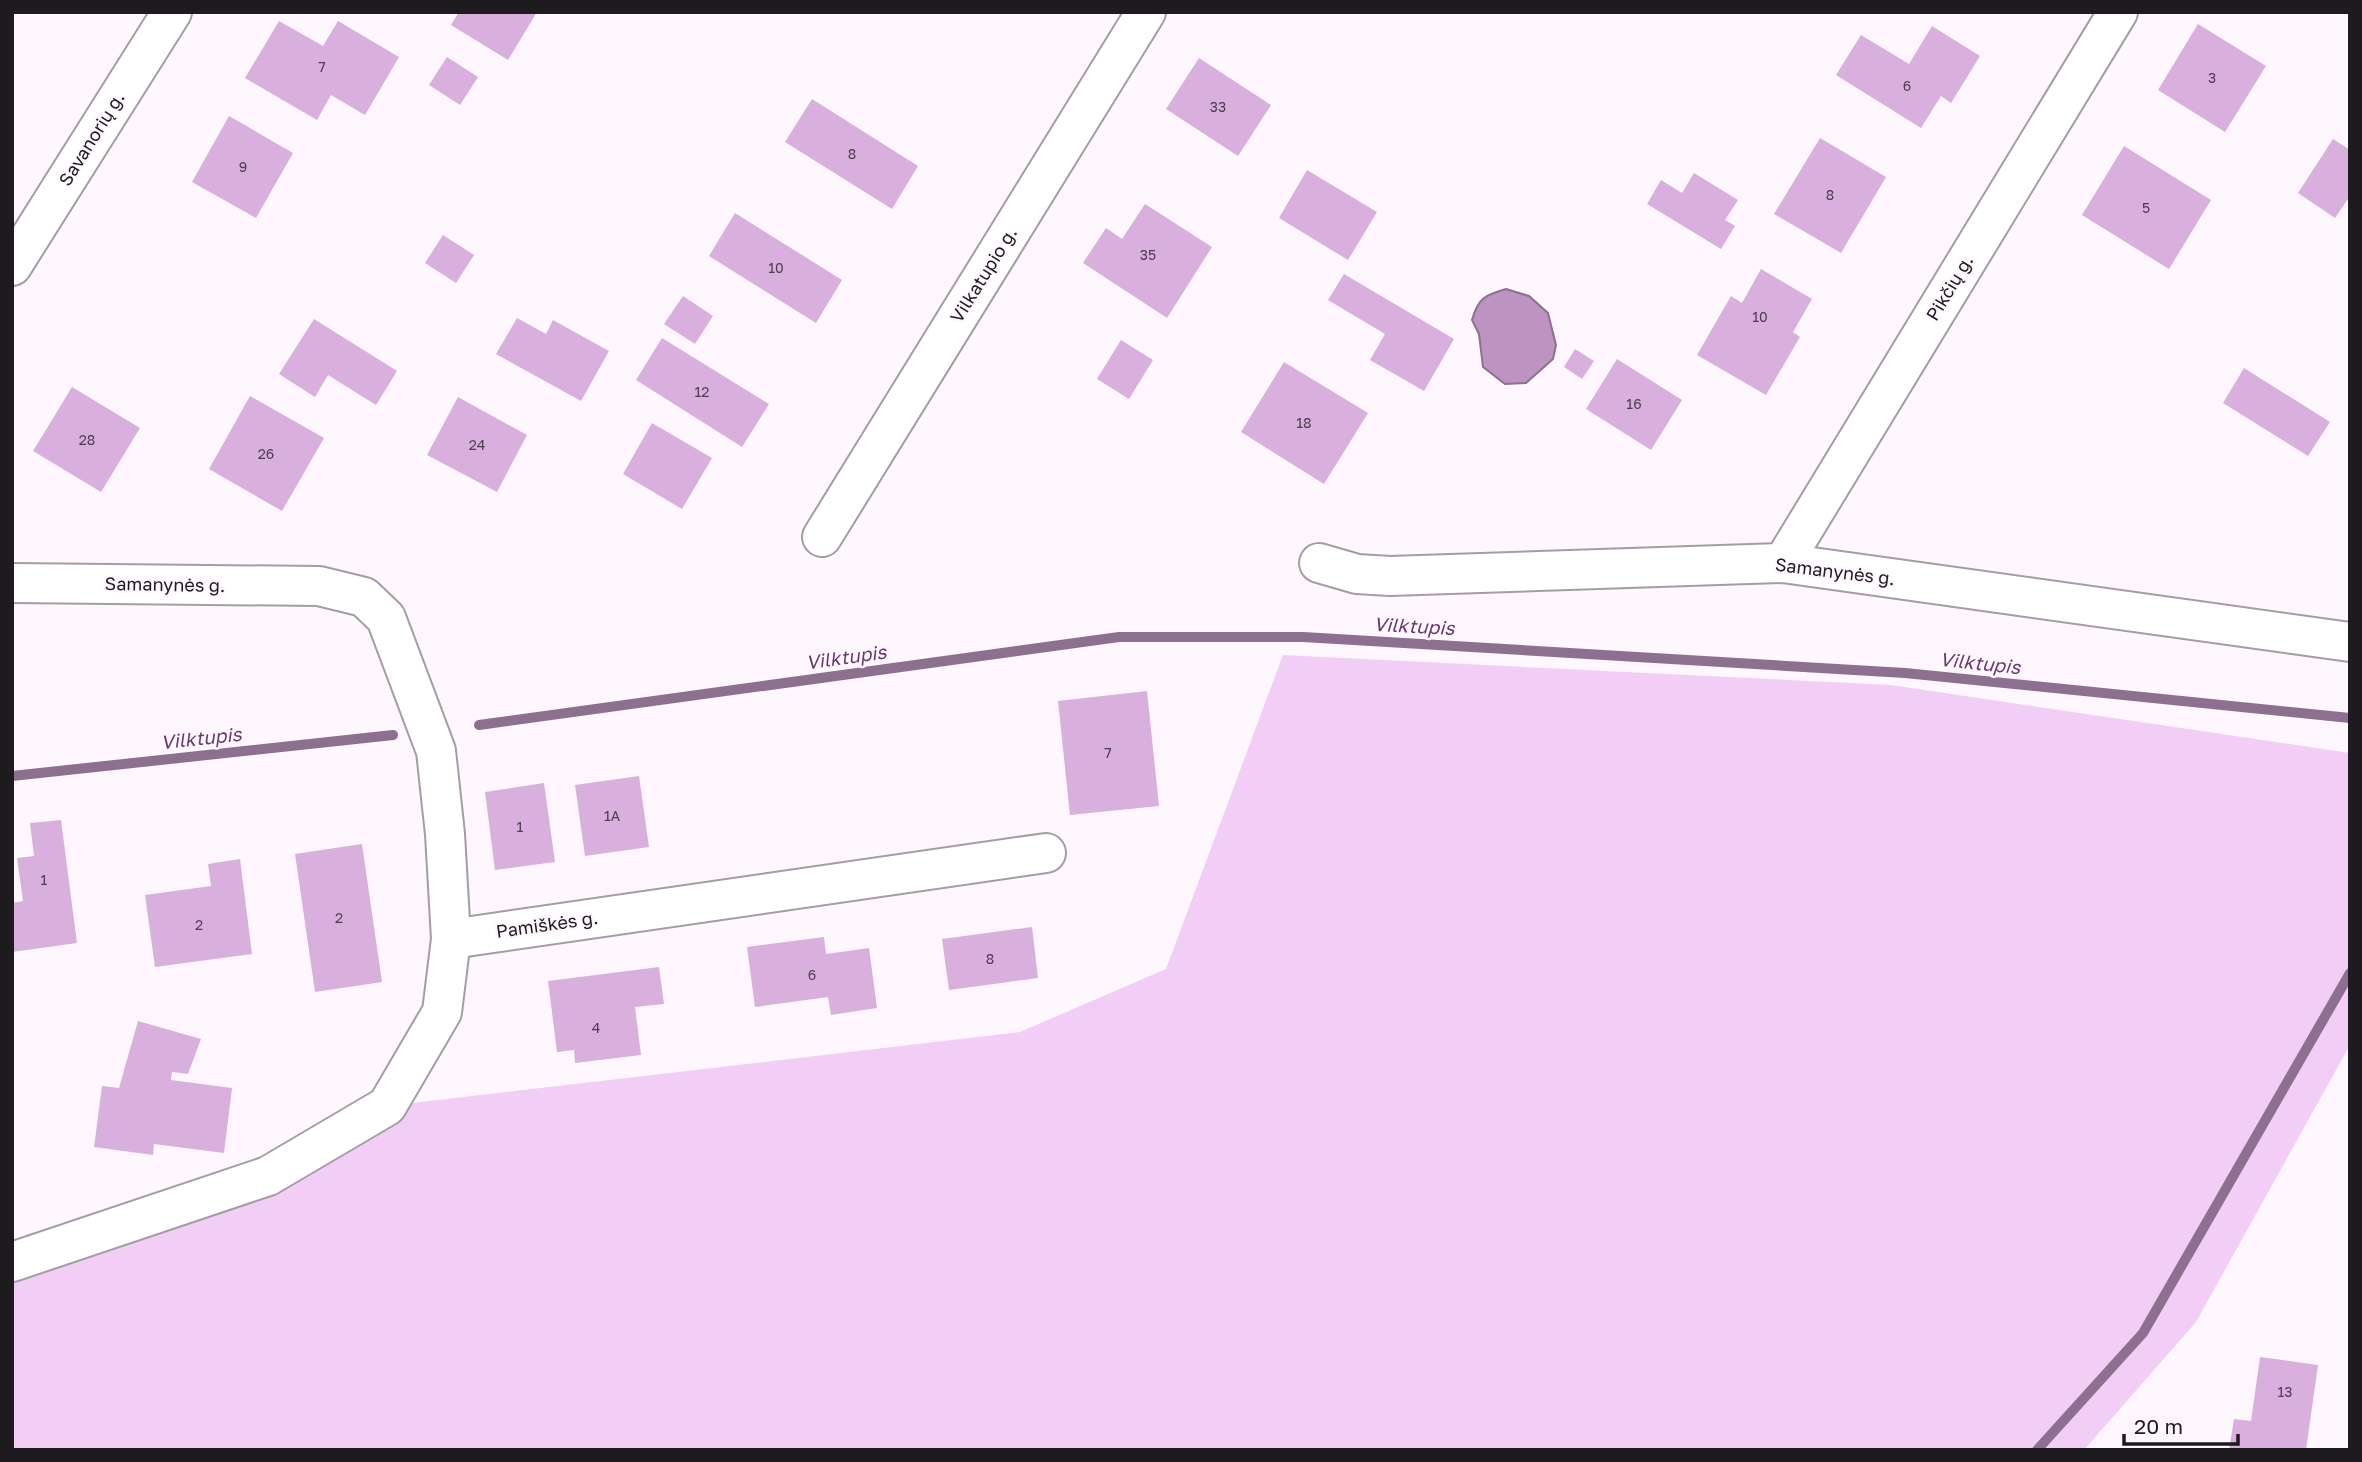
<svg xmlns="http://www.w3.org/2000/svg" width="2362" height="1462" viewBox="0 0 2362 1462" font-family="'Golos Text',sans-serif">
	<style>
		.green { fill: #f2cef6 }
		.water { fill: #bd93c1; stroke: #8d6f90; stroke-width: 2 }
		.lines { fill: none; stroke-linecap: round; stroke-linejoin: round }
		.stream { stroke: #8d6f90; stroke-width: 10 }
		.building { fill: #d9afde }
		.minor-casing { stroke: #a49da5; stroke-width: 42 }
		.minor { stroke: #fff; stroke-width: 38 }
		.labels { text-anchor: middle; stroke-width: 5; stroke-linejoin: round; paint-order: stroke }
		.number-label { font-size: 14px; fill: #4d404e }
		.street-label { font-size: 18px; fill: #1e1b1e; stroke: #fef7fe }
		.water-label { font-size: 19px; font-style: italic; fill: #6b3771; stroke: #fef7fe }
	</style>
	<rect width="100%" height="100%" fill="#fef7fe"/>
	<path class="green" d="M 1283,655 L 1891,685 L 2350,753 L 2350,1045 L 2196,1322 L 2084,1450 L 12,1450 L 12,1262 L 387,1106 L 1020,1032 L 1166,969 Z"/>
	<path class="water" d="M 1506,289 L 1529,296 L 1548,313 L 1556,345 L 1553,359 L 1526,383 L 1505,384 L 1483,367 L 1479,334 L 1472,320 C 1478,298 1485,295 1506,289 Z"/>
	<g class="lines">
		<g class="stream">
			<path d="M 479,725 L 1119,637 L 1303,637 L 1905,673 L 2350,718"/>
			<path d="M 12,776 L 393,735"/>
			<path d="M 2037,1450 L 2143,1333 L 2350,973"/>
		</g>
	</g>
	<g class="building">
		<path d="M 459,12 L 537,12 L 508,60 L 451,25 Z"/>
		<path d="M 279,21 L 323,46 L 338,21 L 399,57 L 365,115 L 331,95 L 317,120 L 245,78 Z"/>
		<path d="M 2198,24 L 2266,66 L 2225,132 L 2158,90 Z"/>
		<path d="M 1932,26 L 1980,56 L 1951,103 L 1941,96 L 1921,128 L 1836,75 L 1861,35 L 1909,64 Z"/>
		<path d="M 447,57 L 478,77 L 460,105 L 429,85 Z"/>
		<path d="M 1199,58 L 1271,105 L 1238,156 L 1166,109 Z"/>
		<path d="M 812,99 L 918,166 L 892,209 L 785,142 Z"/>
		<path d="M 229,116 L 293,153 L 256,218 L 192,182 Z"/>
		<path d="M 1820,138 L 1886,177 L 1841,253 L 1774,214 Z"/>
		<path d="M 2333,139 L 2350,150 L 2350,196 L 2335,218 L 2298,193 Z"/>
		<path d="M 2124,146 L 2211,200 L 2169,269 L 2082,215 Z"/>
		<path d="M 1307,170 L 1377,212 L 1348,260 L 1279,218 Z"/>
		<path d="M 1694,173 L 1738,200 L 1725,220 L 1735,226 L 1721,249 L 1647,204 L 1661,180 L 1682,193 Z"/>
		<path d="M 1145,204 L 1212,247 L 1167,318 L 1083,263 L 1106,228 L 1122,239 Z"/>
		<path d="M 735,213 L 842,280 L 816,323 L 709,256 Z"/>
		<path d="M 443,235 L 474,255 L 456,283 L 425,263 Z"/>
		<path d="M 1761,269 L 1812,299 L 1793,332 L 1800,337 L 1766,395 L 1697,355 L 1731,296 L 1742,303 Z"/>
		<path d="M 1344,274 L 1454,339 L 1424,391 L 1370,360 L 1385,334 L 1328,300 Z"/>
		<path d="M 683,296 L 713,316 L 695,344 L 664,324 Z"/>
		<path d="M 517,318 L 546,334 L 553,320 L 609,351 L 581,401 L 496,354 Z"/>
		<path d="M 314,319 L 397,371 L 376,405 L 328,375 L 315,397 L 279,374 Z"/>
		<path d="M 662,338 L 769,404 L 742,447 L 636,380 Z"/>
		<path d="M 1121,340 L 1153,360 L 1129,399 L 1097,379 Z"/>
		<path d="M 1575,349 L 1594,361 L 1582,379 L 1564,367 Z"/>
		<path d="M 1617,359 L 1682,400 L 1651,450 L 1586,409 Z"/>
		<path d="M 1284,362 L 1368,413 L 1324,484 L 1241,432 Z"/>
		<path d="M 2244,368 L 2330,422 L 2308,456 L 2223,403 Z"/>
		<path d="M 72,387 L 140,428 L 101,492 L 33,451 Z"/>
		<path d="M 250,396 L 324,438 L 282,511 L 209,469 Z"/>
		<path d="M 458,397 L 527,435 L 497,492 L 427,455 Z"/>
		<path d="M 652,423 L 712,458 L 682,509 L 623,474 Z"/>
		<path d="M 1147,691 L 1159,806 L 1070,815 L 1058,701 Z"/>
		<path d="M 639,776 L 649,847 L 585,856 L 575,785 Z"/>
		<path d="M 544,783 L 555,862 L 495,870 L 485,792 Z"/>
		<path d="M 61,820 L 77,943 L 12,952 L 12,903 L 23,901 L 17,858 L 34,856 L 30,823 Z"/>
		<path d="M 362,844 L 382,982 L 315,992 L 295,854 Z"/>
		<path d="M 240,859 L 252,954 L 155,967 L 145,895 L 211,886 L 208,864 Z"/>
		<path d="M 1032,927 L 1038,978 L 949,990 L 942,939 Z"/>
		<path d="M 824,937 L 826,954 L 869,948 L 877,1008 L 831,1015 L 828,997 L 755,1007 L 747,947 Z"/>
		<path d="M 659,967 L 664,1004 L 635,1007 L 641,1055 L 575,1063 L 574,1050 L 557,1052 L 548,981 Z"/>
		<path d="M 138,1021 L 201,1039 L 188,1074 L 172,1072 L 171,1080 L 232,1088 L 224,1153 L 154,1144 L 153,1155 L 94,1147 L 102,1086 L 119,1088 Z"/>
		<path d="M 2260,1357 L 2318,1365 L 2306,1450 L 2229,1450 L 2234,1419 L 2251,1421 Z"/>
	</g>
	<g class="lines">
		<defs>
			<g id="minor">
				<path d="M 12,266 L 172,12"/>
				<path d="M 822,537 L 1146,12"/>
				<path d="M 1319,563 L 1357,574 L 1390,576 L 1783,563 L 2350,642"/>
				<path d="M 1783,563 L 2118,12"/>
				<path d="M 12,583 L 319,586 L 364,597 L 386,618 L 436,751 L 445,834 L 451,939 L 1046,853"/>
				<path d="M 12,1262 L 268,1176 L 387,1106 L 442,1012 L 451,939"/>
			</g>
		</defs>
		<use href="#minor" class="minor-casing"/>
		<use href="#minor" class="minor"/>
	</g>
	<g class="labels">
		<g class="number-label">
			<text x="322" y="72">7</text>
			<text x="2212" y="83">3</text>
			<text x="1907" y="91">6</text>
			<text x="1218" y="112">33</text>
			<text x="852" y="159">8</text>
			<text x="243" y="172">9</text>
			<text x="1830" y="200">8</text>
			<text x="2146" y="213">5</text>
			<text x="1148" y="260">35</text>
			<text x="776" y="273">10</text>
			<text x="1760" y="322">10</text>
			<text x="702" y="397">12</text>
			<text x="1634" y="409">16</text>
			<text x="1304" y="428">18</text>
			<text x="87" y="445">28</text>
			<text x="477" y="450">24</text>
			<text x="266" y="459">26</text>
			<text x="1108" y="758">7</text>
			<text x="612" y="821">1A</text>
			<text x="520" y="832">1</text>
			<text x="44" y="885">1</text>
			<text x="339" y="923">2</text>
			<text x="199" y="930">2</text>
			<text x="990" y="964">8</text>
			<text x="812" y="980">6</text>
			<text x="596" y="1033">4</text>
			<text x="2285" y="1397">13</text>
		</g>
		<g class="street-label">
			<text transform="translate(92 139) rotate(-58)" y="6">Savanorių g.</text>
			<text transform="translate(984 275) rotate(-58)" y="6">Vilkatupio g.</text>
			<text transform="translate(1950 288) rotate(-59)" y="6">Pikčių g.</text>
			<text transform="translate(1835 572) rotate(7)" y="6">Samanynės g.</text>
			<text transform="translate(165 585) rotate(1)" y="6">Samanynės g.</text>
			<text transform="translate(547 925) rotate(-8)" y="6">Pamiškės g.</text>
		</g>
		<g class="water-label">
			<text transform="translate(1414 626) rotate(3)" y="7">Vilktupis</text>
			<text transform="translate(846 657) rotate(-8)" y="7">Vilktupis</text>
			<text transform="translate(1980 663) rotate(6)" y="7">Vilktupis</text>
			<text transform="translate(201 738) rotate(-6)" y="7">Vilktupis</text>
		</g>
	</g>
	<rect width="2362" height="1462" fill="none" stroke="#1e1b1e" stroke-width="28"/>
	<path d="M2124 1434v10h114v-10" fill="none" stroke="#1e1b1e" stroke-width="3.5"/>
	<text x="2134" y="1434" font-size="21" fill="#1e1b1e" stroke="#fef7fe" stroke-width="5" paint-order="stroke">20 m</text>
</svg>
